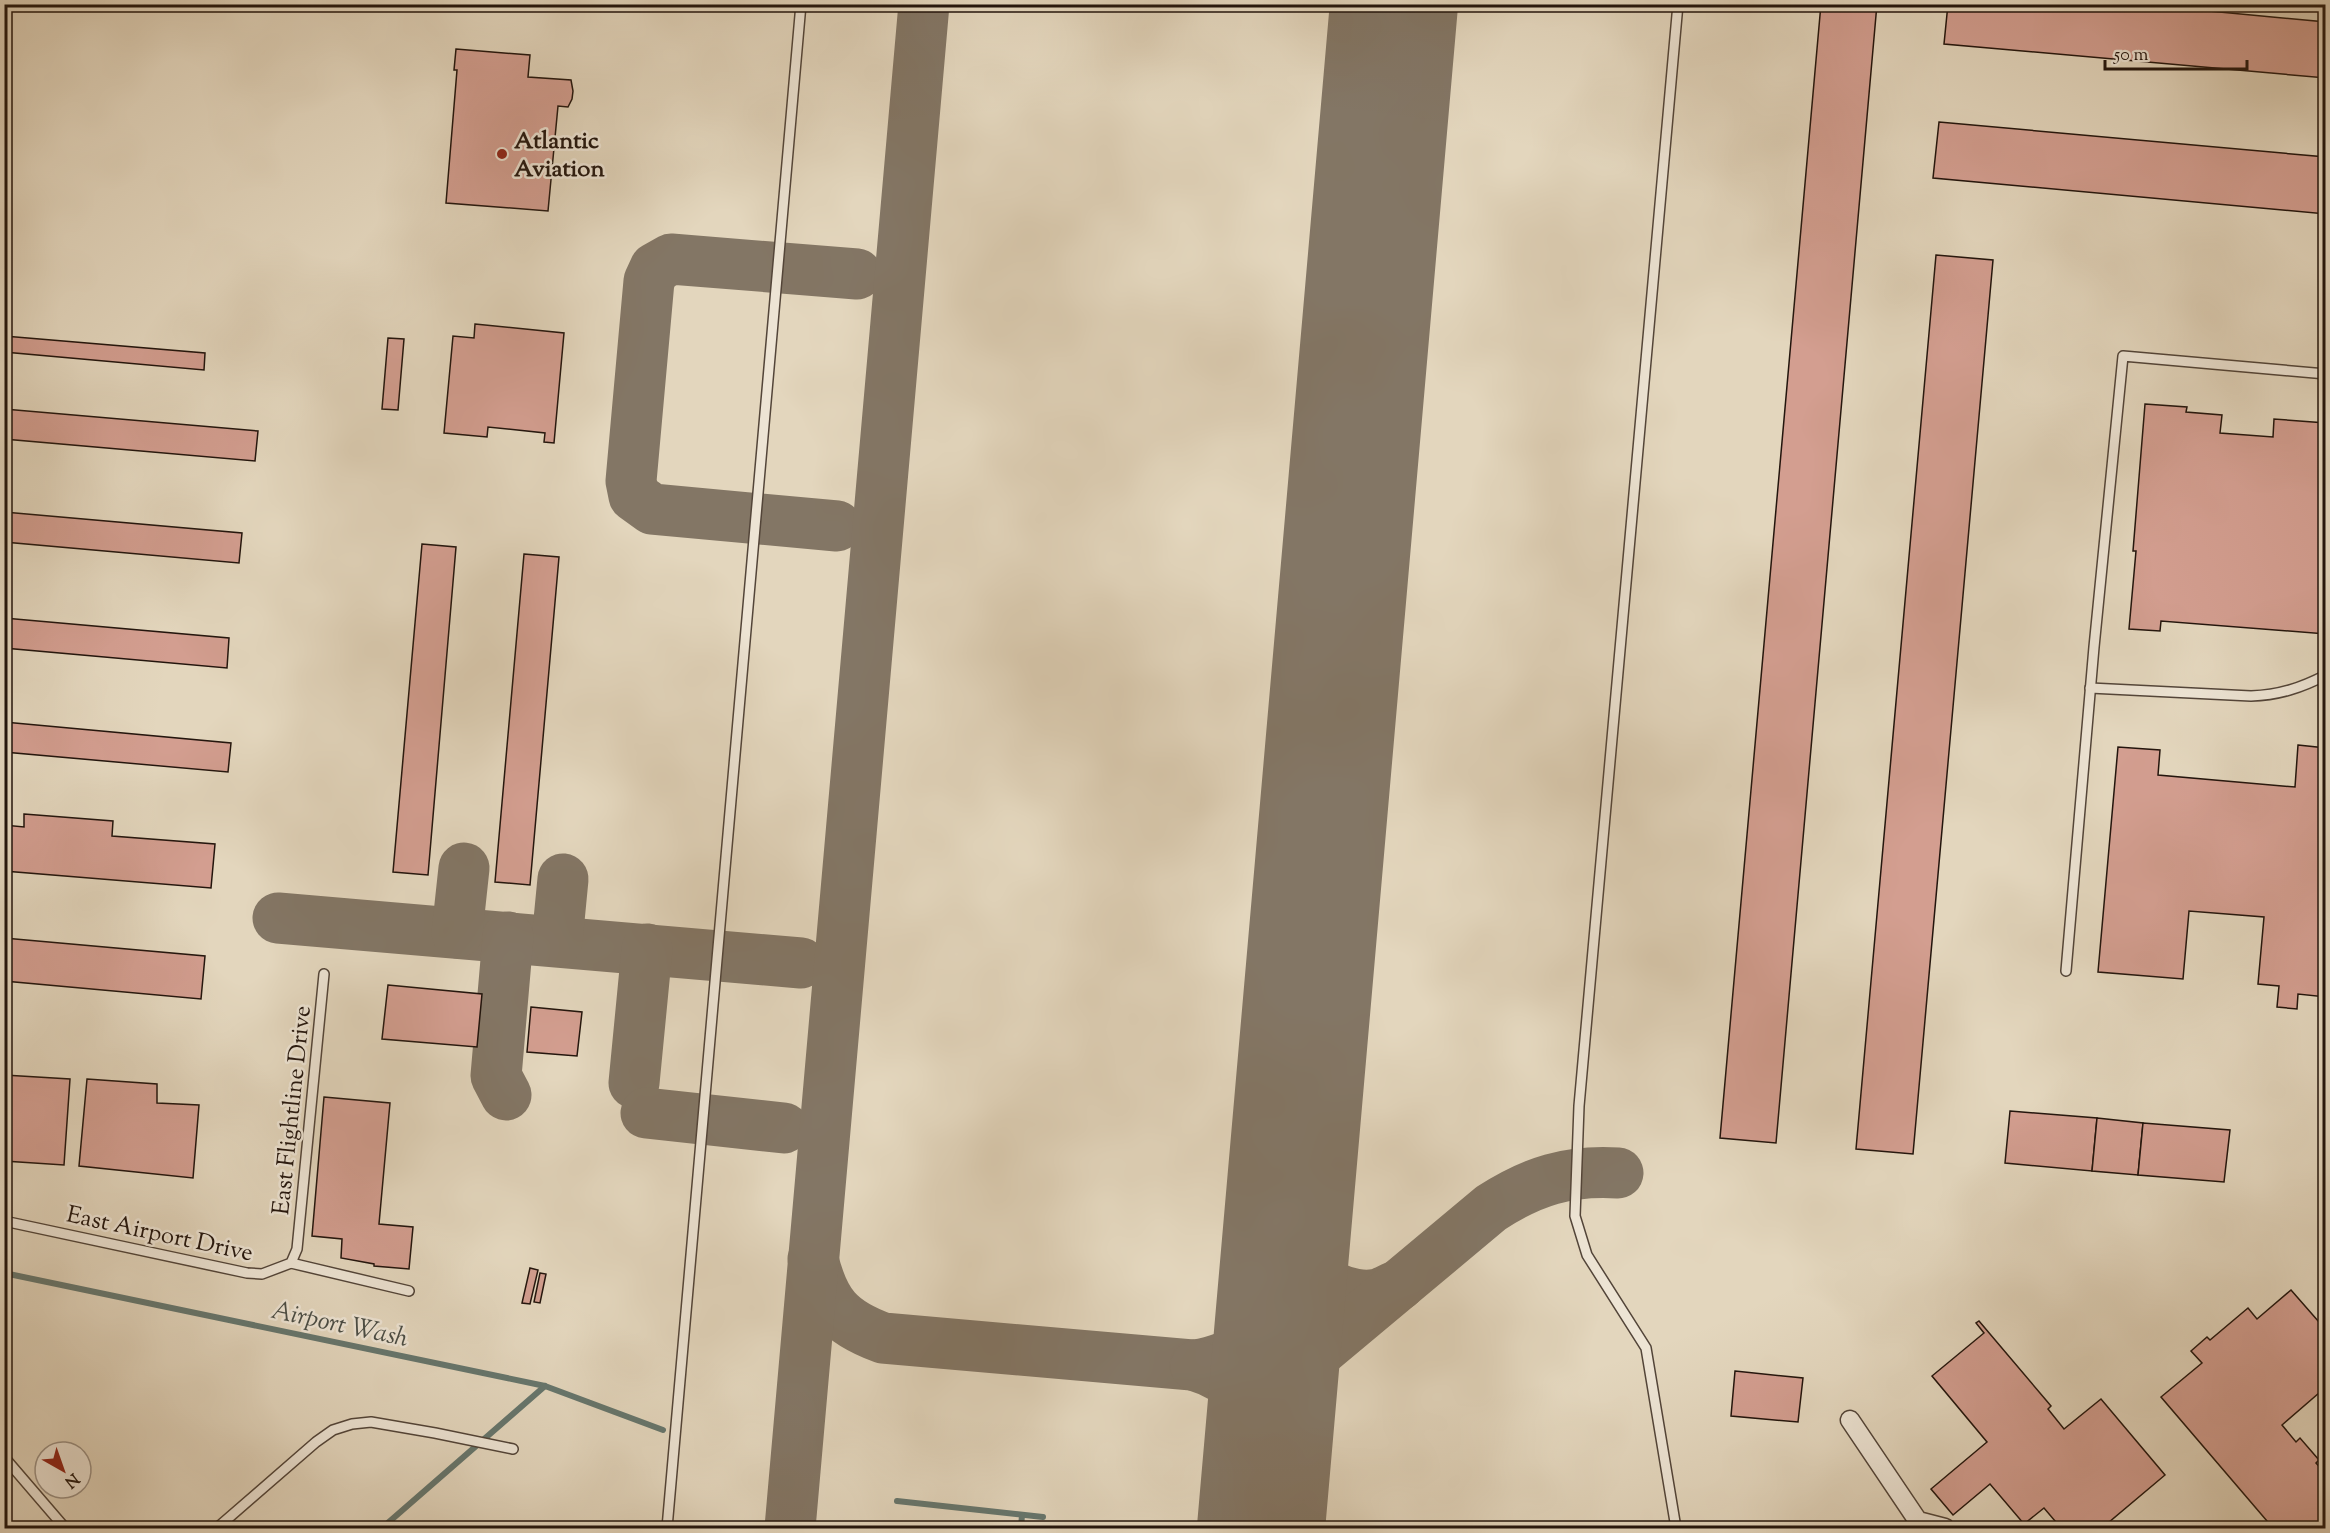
<svg xmlns="http://www.w3.org/2000/svg" width="2330" height="1533" viewBox="0 0 2330 1533" font-family="'Sorts Mill Goudy',serif">
	<style>
		.lines { fill: none; stroke-linecap: round; stroke-linejoin: round }
		.stream { stroke: #67776e; stroke-width: 6 }
		.taxiway { stroke: #837665; stroke-width: 51 }
		.runway { stroke: #837665; stroke-width: 128 }
		.building { fill: #d39e90; stroke: #23150d; stroke-width: 1.5 }
		.lane-casing { stroke: #534539; stroke-width: 12 }
		.street-casing { stroke: #534539; stroke-width: 21 }
		.lane { stroke: #ede4d4; stroke-width: 9 }
		.street { stroke: #ede4d4; stroke-width: 18 }
		.poi-dot { fill: #8f2418; stroke: #ede4d4; stroke-width: 2 }
		.labels { text-anchor: middle; stroke-width: 5; stroke-linejoin: round; paint-order: stroke }
		.poi-label { font-size: 24px; font-weight: bold; fill: #23150d; stroke: #ede4d4; text-anchor: start }
		.street-label { font-size: 24px; fill: #23150d; stroke: #ede4d4 }
		.water-label { font-size: 26px; font-style: italic; fill: #4b4e46; stroke: #ede4d4 }
	</style>
	<rect width="100%" height="100%" fill="#e3d6bd"/>
	<filter id="stains"><feTurbulence type="fractalNoise" baseFrequency=".00333" numOctaves="4"/><feColorMatrix values="0 0 0 0 .2 0 0 0 0 .09 0 0 0 0 .02 0 0 0 .5 -.17"/></filter>
	<radialGradient id="worn" r=".72"><stop offset=".6" stop-color="#630" stop-opacity="0"/><stop offset="1" stop-color="#630" stop-opacity=".3"/></radialGradient>
	<g class="lines">
		<g class="stream">
			<path d="M 4,1273 L 545,1386 L 663,1430"/>
			<path d="M 897,1501 L 1043,1517"/>
			<path d="M 382,1528 L 545,1386"/>
			<path d="M 1021,1528 L 1022,1515"/>
		</g>
		<g class="taxiway">
			<path d="M 837,526 L 652,509 L 634,496 L 631,481 L 649,281 L 655,268 L 671,259 L 857,274"/>
			<path d="M 278,918 L 801,963"/>
			<path d="M 457,933 L 464,868"/>
			<path d="M 557,941 L 563,879"/>
			<path d="M 634,1083 L 647,949"/>
			<path d="M 506,1095 L 496,1076 L 508,937"/>
			<path d="M 646,1113 L 784,1128"/>
			<path d="M 1288,1220 C 1291,1231 1293,1245 1298,1256 C 1309,1281 1351,1300 1377,1294 C 1385,1292 1392,1287 1399,1285"/>
			<path d="M 813,1259 C 824,1304 839,1322 883,1338 L 1192,1365 L 1274,1369 L 1284,1368 L 1314,1356 L 1491,1208 C 1533,1181 1568,1170 1618,1173"/>
			<path d="M 1195,1365 C 1248,1357 1259,1333 1281,1289"/>
			<path d="M 1196,1366 C 1237,1378 1253,1404 1268,1443"/>
			<path d="M 790,1528 L 924,4"/>
		</g>
		<path class="runway" d="M 1261,1528 L 1394,4"/>
	</g>
	<g class="building">
		<path d="M 1821,4 L 1877,4 L 1776,1143 L 1720,1138 Z"/>
		<path d="M 1948,4 L 2135,4 L 2326,22 L 2326,78 L 1944,44 Z"/>
		<path d="M 456,49 L 530,55 L 528,77 L 571,80 L 573,91 L 572,99 L 568,107 L 558,106 L 548,211 L 446,203 L 457,70 L 454,70 Z"/>
		<path d="M 1939,122 L 2326,157 L 2326,214 L 1933,178 Z"/>
		<path d="M 1936,255 L 1993,260 L 1913,1154 L 1856,1149 Z"/>
		<path d="M 475,324 L 564,333 L 554,443 L 544,442 L 545,433 L 488,427 L 487,437 L 444,433 L 453,336 L 474,338 Z"/>
		<path d="M 4,336 L 205,353 L 204,370 L 4,352 Z"/>
		<path d="M 388,338 L 404,339 L 398,410 L 382,409 Z"/>
		<path d="M 2145,404 L 2187,407 L 2186,412 L 2222,415 L 2220,433 L 2273,437 L 2274,419 L 2326,423 L 2326,634 L 2161,621 L 2160,631 L 2129,629 L 2136,551 L 2133,551 Z"/>
		<path d="M 4,409 L 258,431 L 255,461 L 4,439 Z"/>
		<path d="M 4,512 L 242,533 L 239,563 L 4,542 Z"/>
		<path d="M 422,544 L 456,547 L 428,875 L 393,872 Z"/>
		<path d="M 524,554 L 559,557 L 530,885 L 495,882 Z"/>
		<path d="M 4,618 L 229,638 L 227,668 L 4,648 Z"/>
		<path d="M 4,722 L 231,743 L 228,772 L 4,752 Z"/>
		<path d="M 2298,745 L 2326,748 L 2326,997 L 2298,994 L 2297,1009 L 2277,1007 L 2279,986 L 2258,984 L 2264,917 L 2189,911 L 2183,979 L 2098,972 L 2118,747 L 2160,750 L 2158,775 L 2295,787 Z"/>
		<path d="M 24,814 L 113,821 L 112,836 L 215,844 L 211,888 L 4,871 L 4,825 L 24,827 Z"/>
		<path d="M 4,938 L 205,956 L 201,999 L 4,981 Z"/>
		<path d="M 388,985 L 482,994 L 477,1047 L 382,1039 Z"/>
		<path d="M 531,1007 L 582,1012 L 577,1056 L 527,1052 Z"/>
		<path d="M 4,1075 L 70,1079 L 64,1165 L 4,1161 Z"/>
		<path d="M 87,1079 L 157,1084 L 157,1103 L 199,1105 L 193,1178 L 79,1166 Z"/>
		<path d="M 324,1097 L 390,1103 L 379,1224 L 413,1227 L 409,1269 L 374,1266 L 374,1264 L 341,1258 L 342,1239 L 312,1236 Z"/>
		<path d="M 2010,1111 L 2097,1118 L 2092,1171 L 2005,1163 Z"/>
		<path d="M 2097,1118 L 2143,1123 L 2138,1175 L 2092,1171 Z"/>
		<path d="M 2143,1123 L 2230,1130 L 2224,1182 L 2138,1175 Z"/>
		<path d="M 530,1268 L 538,1270 L 530,1304 L 522,1303 Z"/>
		<path d="M 540,1273 L 546,1274 L 540,1303 L 534,1302 Z"/>
		<path d="M 2291,1290 L 2326,1330 L 2326,1400 L 2319,1393 L 2282,1425 L 2296,1442 L 2300,1438 L 2319,1460 L 2316,1463 L 2326,1474 L 2326,1517 L 2312,1528 L 2273,1528 L 2161,1397 L 2202,1363 L 2191,1351 L 2207,1337 L 2210,1340 L 2248,1308 L 2257,1319 Z"/>
		<path d="M 1979,1321 L 2051,1406 L 2048,1409 L 2064,1429 L 2101,1399 L 2165,1475 L 2102,1528 L 2061,1528 L 2044,1508 L 2024,1524 L 1990,1484 L 1953,1515 L 1931,1489 L 1987,1442 L 1932,1376 L 1984,1333 L 1976,1323 Z"/>
		<path d="M 1735,1371 L 1803,1378 L 1798,1422 L 1731,1416 Z"/>
	</g>
	<g class="lines">
		<defs>
			<g id="lane">
				<path d="M 2090,688 L 2251,696 C 2279,695 2301,688 2326,675"/>
				<path d="M 2066,971 L 2094,647 L 2123,356 L 2326,374"/>
				<path d="M 4,1221 L 247,1273 L 262,1274 L 291,1263 L 297,1249 L 324,974"/>
				<path d="M 291,1263 L 409,1291"/>
				<path d="M 4,1457 L 65,1528"/>
				<path d="M 217,1528 L 316,1442 L 333,1430 L 352,1424 L 371,1422 L 435,1433 L 513,1449"/>
				<path d="M 667,1528 L 801,4"/>
				<path d="M 1676,1528 L 1646,1348 L 1587,1255 L 1575,1216 L 1579,1106 L 1678,4"/>
			</g>
			<path id="street" d="M 1850,1420 L 1918,1521 L 1945,1528"/>
		</defs>
		<use href="#lane" class="lane-casing"/>
		<use href="#street" class="street-casing"/>
		<use href="#lane" class="lane"/>
		<use href="#street" class="street"/>
	</g>
	<circle class="poi-dot" cx="502" cy="154" r="6"/>
	<g class="labels">
		<g class="poi-label">
			<text x="514" y="148">Atlantic<tspan x="514" dy="28">Aviation</tspan></text>
		</g>
		<g class="street-label">
			<text transform="translate(291 1110) rotate(-84)" y="8">East Flightline Drive</text>
			<text transform="translate(160 1233) rotate(12)" y="8">East Airport Drive</text>
		</g>
		<g class="water-label">
			<text transform="translate(340 1323) rotate(12)" y="9">Airport Wash</text>
		</g>
	</g>
	<rect width="2330" height="1533" fill="none" stroke="#e3d6bd" stroke-width="24"/>
	<rect x="6" y="6" width="2318" height="1521" fill="none" stroke="#23150d" stroke-width="3"/>
	<rect x="12" y="12" width="2306" height="1509" fill="none" stroke="#23150d" stroke-width="1.5"/>
	<g transform="translate(63 1470) rotate(140)"><circle r="28" fill="#ede4d4" stroke="#9c9184" stroke-width="1.5"/>
	<path d="M0-4.5L10 22L0 15L-10 22Z" fill="#8f2418"/>
	<text y="-9" font-size="16" font-weight="bold" text-anchor="middle" fill="#23150d">N</text>
	</g>
	<path d="M2105 60v9h142v-9" fill="none" stroke="#23150d" stroke-width="3"/>
	<text x="2114" y="60" font-size="18" fill="#23150d" stroke="#ede4d4" stroke-width="4.5" paint-order="stroke">50 m</text>
	<rect width="100%" height="100%" filter="url(#stains)"/>
	<rect width="100%" height="100%" fill="url(#worn)"/>
</svg>
